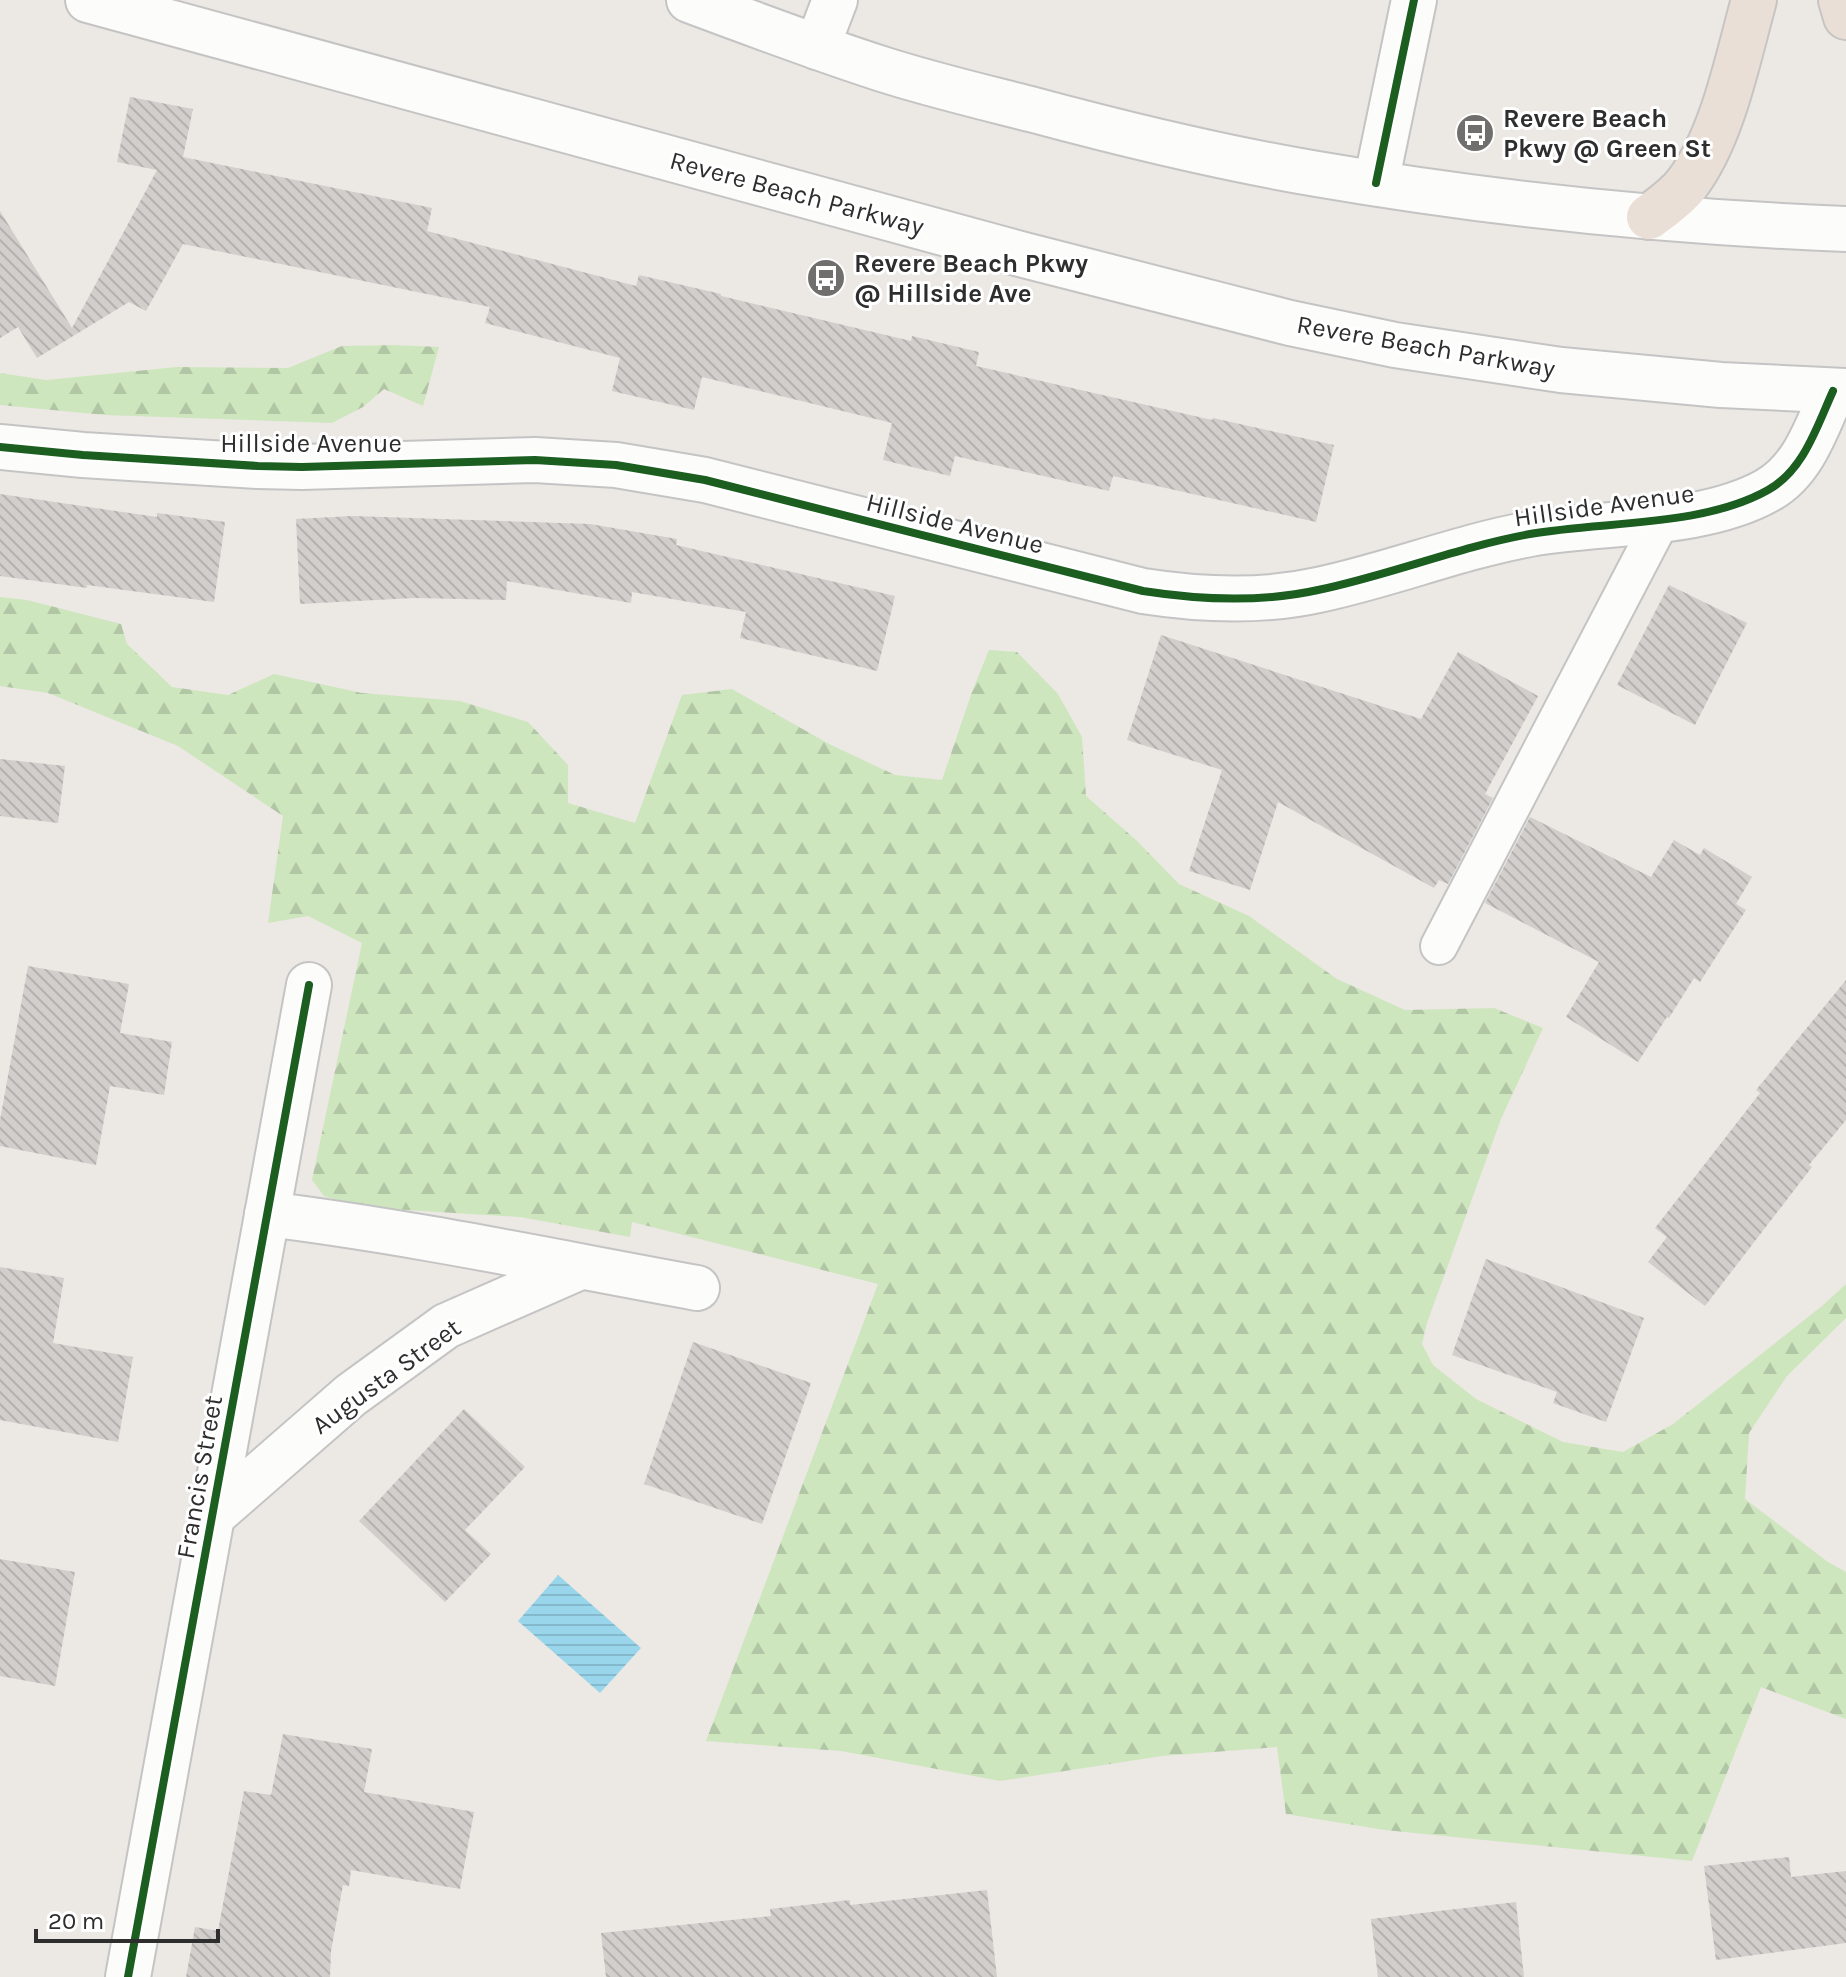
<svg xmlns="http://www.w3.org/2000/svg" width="1846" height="1977" viewBox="0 0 1846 1977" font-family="Karla,sans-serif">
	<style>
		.forest { fill: url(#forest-firs) }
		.water { fill: url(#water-rules) }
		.building { fill: url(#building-back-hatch) }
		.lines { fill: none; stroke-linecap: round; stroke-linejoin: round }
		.lane-casing { stroke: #c5c4c5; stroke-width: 40 }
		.street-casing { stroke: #c5c4c5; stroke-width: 48 }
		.secondary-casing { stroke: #c5c4c5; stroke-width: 48 }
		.highway-casing { stroke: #c6c5c4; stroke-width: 48 }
		.lane { stroke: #fcfcfb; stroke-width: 36 }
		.street { stroke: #fcfcfb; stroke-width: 44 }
		.secondary { stroke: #fcfcfb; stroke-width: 44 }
		.highway { stroke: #eadfd6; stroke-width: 44 }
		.cycleway-casing { stroke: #fff; stroke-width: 13 }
		.cycleway { stroke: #1b5e20; stroke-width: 8 }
		.labels { text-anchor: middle; stroke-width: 6; stroke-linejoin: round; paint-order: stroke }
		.poi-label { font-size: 26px; font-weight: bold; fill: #2e2e2e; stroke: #fff; text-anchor: start }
		.street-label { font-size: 26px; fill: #2e2e2e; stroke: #fff }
	</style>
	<defs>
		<pattern id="forest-firs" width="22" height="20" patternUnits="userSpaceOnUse" patternTransform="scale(2)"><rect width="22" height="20" fill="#cee6be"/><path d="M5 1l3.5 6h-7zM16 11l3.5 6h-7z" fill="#b1c6a4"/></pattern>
		<pattern id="water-rules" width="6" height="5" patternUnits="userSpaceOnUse" patternTransform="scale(2)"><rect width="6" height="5" fill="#99d6ec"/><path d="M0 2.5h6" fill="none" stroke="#84b8cb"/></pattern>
		<pattern id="building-back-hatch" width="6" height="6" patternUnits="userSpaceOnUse" patternTransform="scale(2)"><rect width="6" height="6" fill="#d1cecb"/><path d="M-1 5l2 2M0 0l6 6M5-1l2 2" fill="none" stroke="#b4b1af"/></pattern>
	</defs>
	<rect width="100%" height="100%" fill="#ece8e4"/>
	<g class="forest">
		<path d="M 394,345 L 439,347 L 423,406 L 384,389 L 363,407 L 332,423 L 105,415 L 0,405 L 0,373 L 46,380 L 177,367 L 288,368 L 342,346 Z"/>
		<path d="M 0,597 L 27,600 L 121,624 L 127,644 L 172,687 L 228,695 L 274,674 L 362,693 L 460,701 L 528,722 L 568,765 L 568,803 L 635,823 L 682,695 L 732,689 L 829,744 L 895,775 L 942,780 L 972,692 L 989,650 L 1017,652 L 1058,694 L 1082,737 L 1086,796 L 1136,840 L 1179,884 L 1249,916 L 1337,979 L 1405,1010 L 1494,1008 L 1543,1028 L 1501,1119 L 1427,1323 L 1422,1344 L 1433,1365 L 1476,1399 L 1563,1442 L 1623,1452 L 1673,1424 L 1822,1306 L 1846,1284 L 1846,1318 L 1787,1376 L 1749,1433 L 1745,1499 L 1828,1562 L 1846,1572 L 1846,1719 L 1761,1687 L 1692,1861 L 1385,1830 L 1286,1814 L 1277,1747 L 1162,1756 L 1000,1781 L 841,1751 L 706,1741 L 878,1284 L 632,1222 L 630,1237 L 520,1217 L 359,1207 L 324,1196 L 312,1180 L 362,943 L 308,916 L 268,923 L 283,816 L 178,746 L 48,693 L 0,686 Z"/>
	</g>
	<path class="water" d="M 558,1575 L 641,1648 L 600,1693 L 518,1621 Z"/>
	<g class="building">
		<path d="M 130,97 L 193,109 L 183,157 L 432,208 L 427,231 L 636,286 L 639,275 L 721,294 L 721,296 L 911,341 L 912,336 L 979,352 L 976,366 L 1212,420 L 1213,418 L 1334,445 L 1316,522 L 1113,476 L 1109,491 L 955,456 L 950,476 L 883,460 L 892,423 L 702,377 L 694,410 L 612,391 L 620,358 L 485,323 L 490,307 L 183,244 L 146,311 L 129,302 L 37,358 L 18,327 L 0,338 L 0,211 L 72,328 L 157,170 L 117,162 Z"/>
		<path d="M 0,494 L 157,517 L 157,513 L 225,522 L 214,602 L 87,585 L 87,588 L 0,576 Z"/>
		<path d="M 352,516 L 590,524 L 677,539 L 676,545 L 895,596 L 877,671 L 740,638 L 746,612 L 632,592 L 631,603 L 507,581 L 506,600 L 414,598 L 300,604 L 296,519 Z"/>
		<path d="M 1669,585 L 1747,623 L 1695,725 L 1617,685 Z"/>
		<path d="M 1161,635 L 1421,719 L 1458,652 L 1538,696 L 1485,794 L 1493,798 L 1448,884 L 1439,880 L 1434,888 L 1278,802 L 1250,890 L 1189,871 L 1222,770 L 1127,740 Z"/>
		<path d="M 0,759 L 65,766 L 58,823 L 0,816 Z"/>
		<path d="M 1530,817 L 1651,877 L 1674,840 L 1700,855 L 1704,848 L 1752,877 L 1736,904 L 1746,910 L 1700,982 L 1694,978 L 1669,1018 L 1667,1017 L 1638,1062 L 1566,1017 L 1599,962 L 1485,903 Z"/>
		<path d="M 28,966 L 129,984 L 120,1033 L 172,1042 L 164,1095 L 110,1086 L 96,1165 L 0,1146 L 0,1120 Z"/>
		<path d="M 1846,980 L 1846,1120 L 1809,1165 L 1812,1167 L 1705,1306 L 1648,1262 L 1667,1237 L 1655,1228 L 1760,1093 L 1756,1090 Z"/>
		<path d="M 1486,1259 L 1644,1318 L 1606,1422 L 1553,1403 L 1557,1392 L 1452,1355 Z"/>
		<path d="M 0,1267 L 64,1278 L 53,1343 L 133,1357 L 118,1442 L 0,1420 Z"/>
		<path d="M 693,1342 L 811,1383 L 762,1524 L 644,1484 Z"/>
		<path d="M 464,1409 L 525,1467 L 465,1530 L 491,1554 L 445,1602 L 359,1521 Z"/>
		<path d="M 0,1559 L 75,1572 L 55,1686 L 0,1676 Z"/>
		<path d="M 283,1734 L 372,1749 L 364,1792 L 474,1812 L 460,1889 L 351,1870 L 349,1886 L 343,1885 L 331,1951 L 330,1977 L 186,1977 L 195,1927 L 218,1931 L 244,1791 L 271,1795 Z"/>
		<path d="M 1789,1857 L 1791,1877 L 1846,1871 L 1846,1943 L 1716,1960 L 1704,1866 Z"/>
		<path d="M 987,1890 L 997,1977 L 606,1977 L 601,1933 L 771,1916 L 770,1909 L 850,1900 L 850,1905 Z"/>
		<path d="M 1516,1902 L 1524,1977 L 1378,1977 L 1371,1919 Z"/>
	</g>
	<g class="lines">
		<defs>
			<path id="lane" d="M 1439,946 L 1662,519"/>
			<g id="street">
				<path d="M 817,47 L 835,0"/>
				<path d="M 1376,183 L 1414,0"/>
				<path d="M 0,447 L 83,455 L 258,466 L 302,467 L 535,460 L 616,465 L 705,480 L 1143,591 C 1201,600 1260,603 1318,590 C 1390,575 1458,547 1530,534 C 1603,521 1703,527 1768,490 C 1804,470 1817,426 1833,391"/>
				<path d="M 267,1214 C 412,1232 554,1262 697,1288"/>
				<path d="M 211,1517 L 351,1395 L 446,1326 L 580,1267"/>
				<path d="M 128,1977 L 309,985"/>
			</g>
			<g id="secondary">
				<path d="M 88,0 L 1024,255 L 1290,323 L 1395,345 L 1561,370 L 1721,385 L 1846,391"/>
				<path d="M 689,0 C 753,24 817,48 882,69 C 932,85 983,97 1034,110 C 1127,135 1222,158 1317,174 C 1492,204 1669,222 1846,229"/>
			</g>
			<g id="highway">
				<path d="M 1841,0 L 1846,17"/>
				<path d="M 1649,217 C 1662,207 1676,198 1686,185 C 1723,137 1738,57 1754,0"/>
			</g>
		</defs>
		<use href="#lane" class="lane-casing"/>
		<use href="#street" class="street-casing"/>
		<use href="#secondary" class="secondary-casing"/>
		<use href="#highway" class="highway-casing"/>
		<use href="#lane" class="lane"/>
		<use href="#street" class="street"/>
		<use href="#secondary" class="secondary"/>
		<use href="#highway" class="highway"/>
		<defs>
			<g id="cycleway">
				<path d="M 1376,183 L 1414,0"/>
				<path d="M 0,447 L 83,455 L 258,466 L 302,467 L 535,460 L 616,465 L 705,480 L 1143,591 C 1201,600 1260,603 1318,590 C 1390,575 1458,547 1530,534 C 1603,521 1703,527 1768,490 C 1804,470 1817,426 1833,391"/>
				<path d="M 128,1977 L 309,985"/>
			</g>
		</defs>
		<use href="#cycleway" class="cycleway-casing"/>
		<use href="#cycleway" class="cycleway"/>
	</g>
	<defs>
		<symbol id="bus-disc" viewBox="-11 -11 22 22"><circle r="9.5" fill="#706f6e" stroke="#fff"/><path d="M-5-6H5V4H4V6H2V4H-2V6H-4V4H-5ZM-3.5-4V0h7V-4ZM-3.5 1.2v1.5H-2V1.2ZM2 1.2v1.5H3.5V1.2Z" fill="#fff"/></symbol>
	</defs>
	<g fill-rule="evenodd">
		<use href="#bus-disc" x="1453" y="111" width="44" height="44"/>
		<use href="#bus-disc" x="804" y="256" width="44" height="44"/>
	</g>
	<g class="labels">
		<g class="poi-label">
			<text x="1503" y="127">Revere Beach<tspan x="1503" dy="30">Pkwy @ Green St</tspan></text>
			<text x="854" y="272">Revere Beach Pkwy<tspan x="854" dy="30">@ Hillside Ave</tspan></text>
		</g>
		<g class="street-label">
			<text transform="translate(797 193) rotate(15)" y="9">Revere Beach Parkway</text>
			<text transform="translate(1426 346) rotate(10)" y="9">Revere Beach Parkway</text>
			<text x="311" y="452">Hillside Avenue</text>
			<text transform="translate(1604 505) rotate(-8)" y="9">Hillside Avenue</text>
			<text transform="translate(955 523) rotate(14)" y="9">Hillside Avenue</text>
			<text transform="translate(386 1376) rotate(-36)" y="9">Augusta Street</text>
			<text transform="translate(199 1477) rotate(-80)" y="9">Francis Street</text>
		</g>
	</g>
	<path d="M36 1929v12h182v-12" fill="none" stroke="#2e2e2e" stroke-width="4"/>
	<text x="48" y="1929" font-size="24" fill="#2e2e2e" stroke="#ffffff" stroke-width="6" paint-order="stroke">20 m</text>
</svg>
